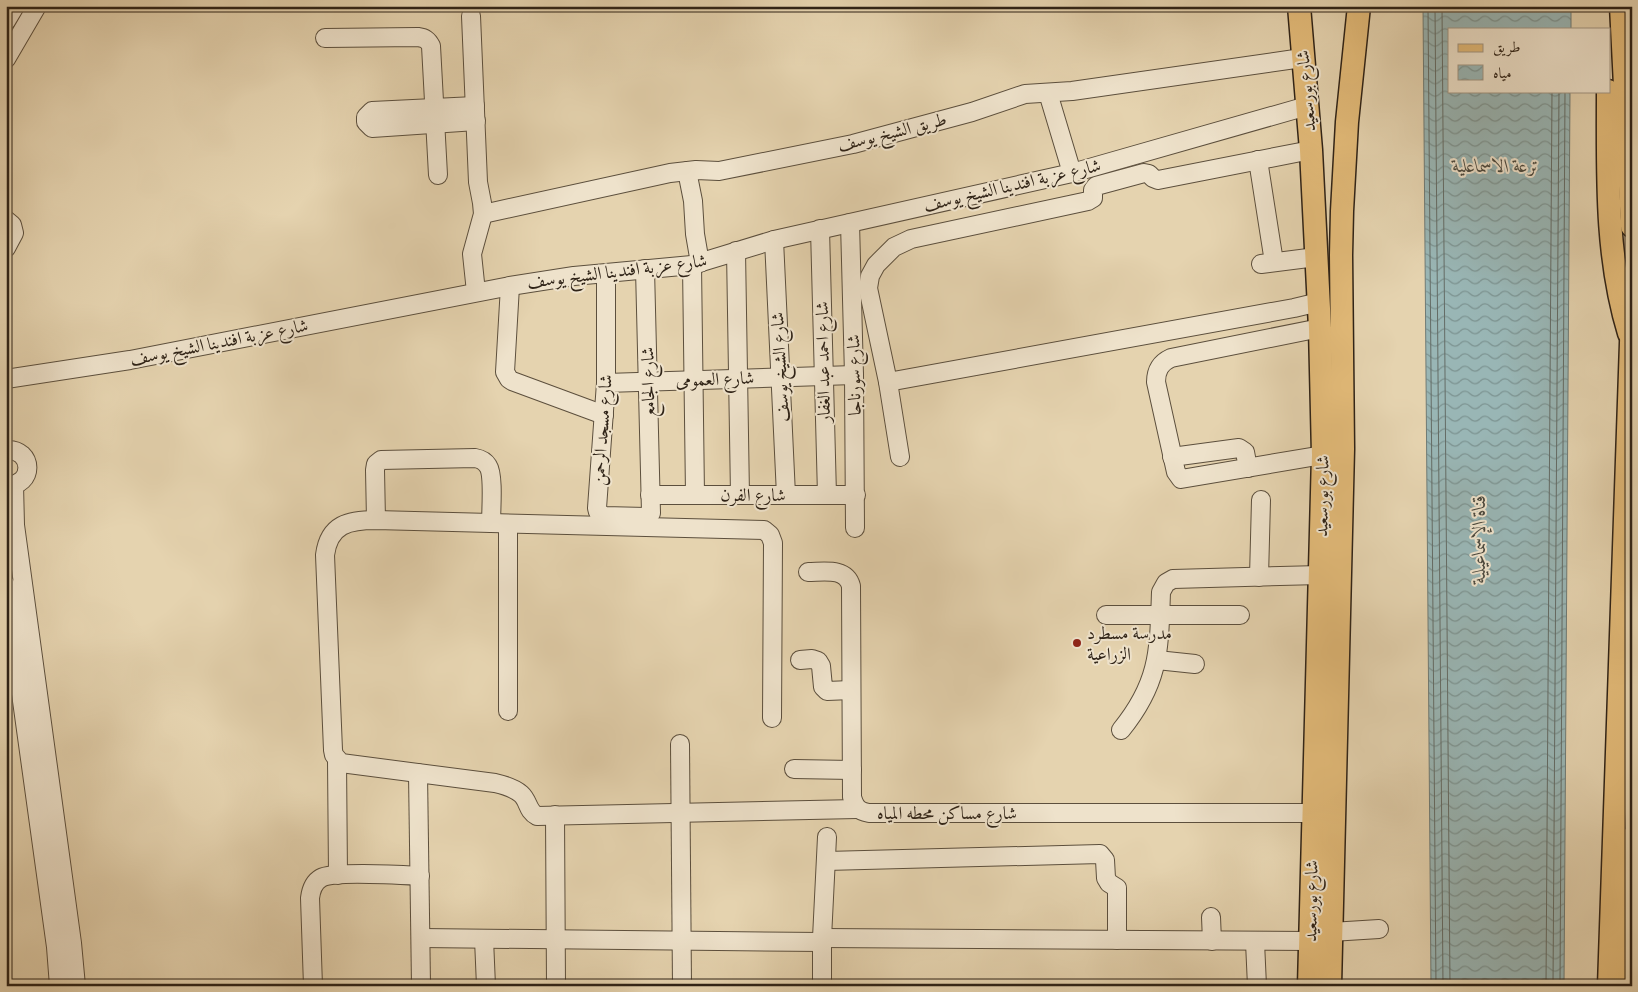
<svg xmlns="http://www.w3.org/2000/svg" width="1638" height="992" viewBox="0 0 1638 992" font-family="'Sorts Mill Goudy',Amiri,serif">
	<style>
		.water { fill: url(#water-waves); stroke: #6f7b76 }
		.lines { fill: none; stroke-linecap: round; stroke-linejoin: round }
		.shore { stroke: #646c66; stroke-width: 1 }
		.minor-casing { stroke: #5c4f3d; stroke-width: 20 }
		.major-casing { stroke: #2f2317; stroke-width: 25 }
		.minor { stroke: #eee2cb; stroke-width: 18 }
		.major { stroke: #e2ba78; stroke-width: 22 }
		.poi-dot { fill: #8f2418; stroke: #eee2cb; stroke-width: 2 }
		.labels { text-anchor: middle; stroke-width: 4; stroke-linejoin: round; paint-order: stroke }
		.street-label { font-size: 18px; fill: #2f2317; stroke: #eee2cb }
		.poi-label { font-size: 18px; fill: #2f2317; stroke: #eee2cb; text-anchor: start }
		.water-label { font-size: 19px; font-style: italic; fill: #4a483e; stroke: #eee2cb }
	</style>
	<defs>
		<pattern id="water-waves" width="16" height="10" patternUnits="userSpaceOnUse" patternTransform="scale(1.25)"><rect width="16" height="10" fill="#99b6b5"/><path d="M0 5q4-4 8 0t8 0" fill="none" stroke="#7d9492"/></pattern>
	</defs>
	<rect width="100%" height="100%" fill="#e5d3af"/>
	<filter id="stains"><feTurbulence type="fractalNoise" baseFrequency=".004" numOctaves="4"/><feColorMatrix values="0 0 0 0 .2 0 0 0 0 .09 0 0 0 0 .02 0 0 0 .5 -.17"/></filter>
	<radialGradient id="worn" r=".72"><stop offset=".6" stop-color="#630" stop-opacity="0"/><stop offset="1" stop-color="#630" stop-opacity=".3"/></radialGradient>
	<path class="water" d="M 1423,6 L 1571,6 L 1571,29 L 1449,29 L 1449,91 L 1570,91 L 1564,986 L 1431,986 Z"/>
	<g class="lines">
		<g class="shore">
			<path d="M 1428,6 L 1436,986"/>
			<path d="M 1435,6 L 1443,986"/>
			<path d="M 1442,6 L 1450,986"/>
			<path d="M 1546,986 L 1552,91"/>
			<path d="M 1553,986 L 1559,91"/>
			<path d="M 1560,986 L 1565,91"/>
		</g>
		<defs>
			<g id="minor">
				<path d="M 471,16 L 478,182 L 482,203 L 483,214 L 472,254 L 476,292"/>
				<path d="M 6,21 L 15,6"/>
				<path d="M 325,38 L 418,37 C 425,38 428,40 431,46 L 438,175"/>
				<path d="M 6,59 L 37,6"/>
				<path d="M 1048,93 L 1072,173"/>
				<path d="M 475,106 L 372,111 L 366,117 L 366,122 L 372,128 L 476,121"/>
				<path d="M 1258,160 L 1274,262"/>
				<path d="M 687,171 L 693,201 L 695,234 L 700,263"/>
				<path d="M 483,214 L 670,173 L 696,170 L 719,171 L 853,144 L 972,112 L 1025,94 L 1072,91 L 1302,58"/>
				<path d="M 6,220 L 12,225 L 14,233 L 6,248"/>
				<path d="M 850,223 L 854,375 L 855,528"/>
				<path d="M 820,229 L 827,495"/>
				<path d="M 774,240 L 786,495"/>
				<path d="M 736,251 L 740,495"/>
				<path d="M 1261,264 L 1316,257"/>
				<path d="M 692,265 L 695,495"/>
				<path d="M 606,274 L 606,383 L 597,508 L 598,512 L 604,516 L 646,517 L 651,513 L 645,269"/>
				<path d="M 510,286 L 505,372 L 509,379 L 512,381 L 604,415"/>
				<path d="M 1320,328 L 1171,358 C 1160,363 1156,371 1156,382 L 1176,472 L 1181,479 L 1323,455"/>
				<path d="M 6,379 L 130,360 L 510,286 L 574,276 L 692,265 L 774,240 L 1072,173 L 1307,106"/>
				<path d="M 888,382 L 1294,308 L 1319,302"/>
				<path d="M 606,383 L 854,375"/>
				<path d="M 6,450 C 34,448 35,487 6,485"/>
				<path d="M 900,457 L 888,382 L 868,288 L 870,276 L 876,265 L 894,247 L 911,239 L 1088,201 L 1093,198 L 1093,190 L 1096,186 L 1144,173 L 1149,174 L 1153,178 L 1158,180 L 1311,150"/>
				<path d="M 1172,457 L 1239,448 L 1245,452 L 1248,468"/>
				<path d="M 14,485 L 15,525 L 72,943 L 76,986"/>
				<path d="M 650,495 L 856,495"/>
				<path d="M 376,520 L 375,470 L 376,464 L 381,460 L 475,458 C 481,459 485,461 488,466 C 494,475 491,511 491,523"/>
				<path d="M 508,524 L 508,711"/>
				<path d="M 808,572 C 823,572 846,567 851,586 L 852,797 C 855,807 858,811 869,813 L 1313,813"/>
				<path d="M 1259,577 L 1261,500"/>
				<path d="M 6,585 L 56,947 L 59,986"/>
				<path d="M 1106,615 L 1240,615"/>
				<path d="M 800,660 L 812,659 L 818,661 L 821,666 L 823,687 L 827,691 L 851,690"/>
				<path d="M 1157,660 L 1195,664"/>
				<path d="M 772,718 L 773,543 L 770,535 L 764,530 L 376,520 C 349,520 329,524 325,555 L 333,750 L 334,755 L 341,763 L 495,783 C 504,785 514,788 521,794 C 529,801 527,811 537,816 L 857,809"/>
				<path d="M 1121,730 C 1160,682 1159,650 1161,592 L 1166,583 L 1173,579 L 1320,575"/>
				<path d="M 680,744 L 682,986"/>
				<path d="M 337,760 L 338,875"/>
				<path d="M 794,769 L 852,770"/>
				<path d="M 418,773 L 421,986"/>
				<path d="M 555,815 L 556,986"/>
				<path d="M 826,861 L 1100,854 L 1105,860 L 1106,878 L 1109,883 L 1117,888 L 1117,940"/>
				<path d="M 1211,917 L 1212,941"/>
				<path d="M 1331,932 L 1379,929"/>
				<path d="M 421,938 L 822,942"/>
				<path d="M 822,938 L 1310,941"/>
				<path d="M 484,939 L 486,986"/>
				<path d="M 1255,942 L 1257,986"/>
				<path d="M 313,986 L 310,898 C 311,890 314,882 321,878 C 333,871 402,875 420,876"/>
				<path d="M 822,986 L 822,938 L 827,837"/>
			</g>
			<g id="major">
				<path d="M 1299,6 L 1311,150 L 1320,328 L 1323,455 L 1309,986"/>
				<path d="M 1621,6 L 1632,226"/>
				<path d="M 1608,91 C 1608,172 1605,255 1629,333"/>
				<path d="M 1330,986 L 1343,449 L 1341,255 L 1342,211 L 1347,122 L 1359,6"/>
				<path d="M 1609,986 L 1632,314"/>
				<path d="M 1627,986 L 1632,838"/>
			</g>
		</defs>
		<use href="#minor" class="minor-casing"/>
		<use href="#major" class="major-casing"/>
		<use href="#minor" class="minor"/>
		<use href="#major" class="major"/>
	</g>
	<circle class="poi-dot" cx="1077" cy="643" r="5"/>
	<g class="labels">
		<g class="street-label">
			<text transform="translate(1306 91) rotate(-95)" y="6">شارع بورسعيد</text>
			<text transform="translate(892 132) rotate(-14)" y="6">طريق الشيخ يوسف</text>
			<text transform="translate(1012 185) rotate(-13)" y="6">شارع عزبة افندينا الشيخ يوسف</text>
			<text transform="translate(617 271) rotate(-7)" y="6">شارع عزبة افندينا الشيخ يوسف</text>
			<text transform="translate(219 342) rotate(-11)" y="6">شارع عزبة افندينا الشيخ يوسف</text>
			<text transform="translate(823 362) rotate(-91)" y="6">شارع احمد عبد الغفار</text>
			<text transform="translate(780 367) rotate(-93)" y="6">شارع الشيخ يوسف</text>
			<text transform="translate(854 375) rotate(-91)" y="6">شارع سورناجا</text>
			<text transform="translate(715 379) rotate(-2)" y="6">شارع العمومى</text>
			<text transform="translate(648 382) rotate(-91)" y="6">شارع الجامع</text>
			<text transform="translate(602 430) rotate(-86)" y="6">شارع مسجد الرحمن</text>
			<text x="753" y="501">شارع الفرن</text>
			<text transform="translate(1322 496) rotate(-89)" y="6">شارع بورسعيد</text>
			<text x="947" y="819">شارع مساكن محطه المياه</text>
			<text transform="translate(1311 901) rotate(-89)" y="6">شارع بورسعيد</text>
		</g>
		<g class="poi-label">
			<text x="1087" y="639">مدرسة مسطرد<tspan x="1087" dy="21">الزراعية</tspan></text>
		</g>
		<g class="water-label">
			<text x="1496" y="172">ترعة الاسماعلية</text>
			<text transform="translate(1478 539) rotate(-90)" y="7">قناة الإسماعيلية</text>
		</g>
	</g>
	<rect width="1638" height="992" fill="none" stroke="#e5d3af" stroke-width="25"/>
	<rect x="8" y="8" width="1623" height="977" fill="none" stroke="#2f2317" stroke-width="2.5"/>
	<rect x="12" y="12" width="1613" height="967" fill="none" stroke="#2f2317"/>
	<rect x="1448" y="28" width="162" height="65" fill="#eee2cb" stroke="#a29683"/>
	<rect x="1458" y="44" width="25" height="8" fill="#e2ba78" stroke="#a29683"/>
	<text x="1493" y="52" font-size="15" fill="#2f2317">طريق</text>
	<rect x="1458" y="65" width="25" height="15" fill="url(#water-waves)" stroke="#a29683"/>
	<text x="1493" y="78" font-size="15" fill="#2f2317">مياه</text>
	<rect width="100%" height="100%" filter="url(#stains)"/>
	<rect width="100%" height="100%" fill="url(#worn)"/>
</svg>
